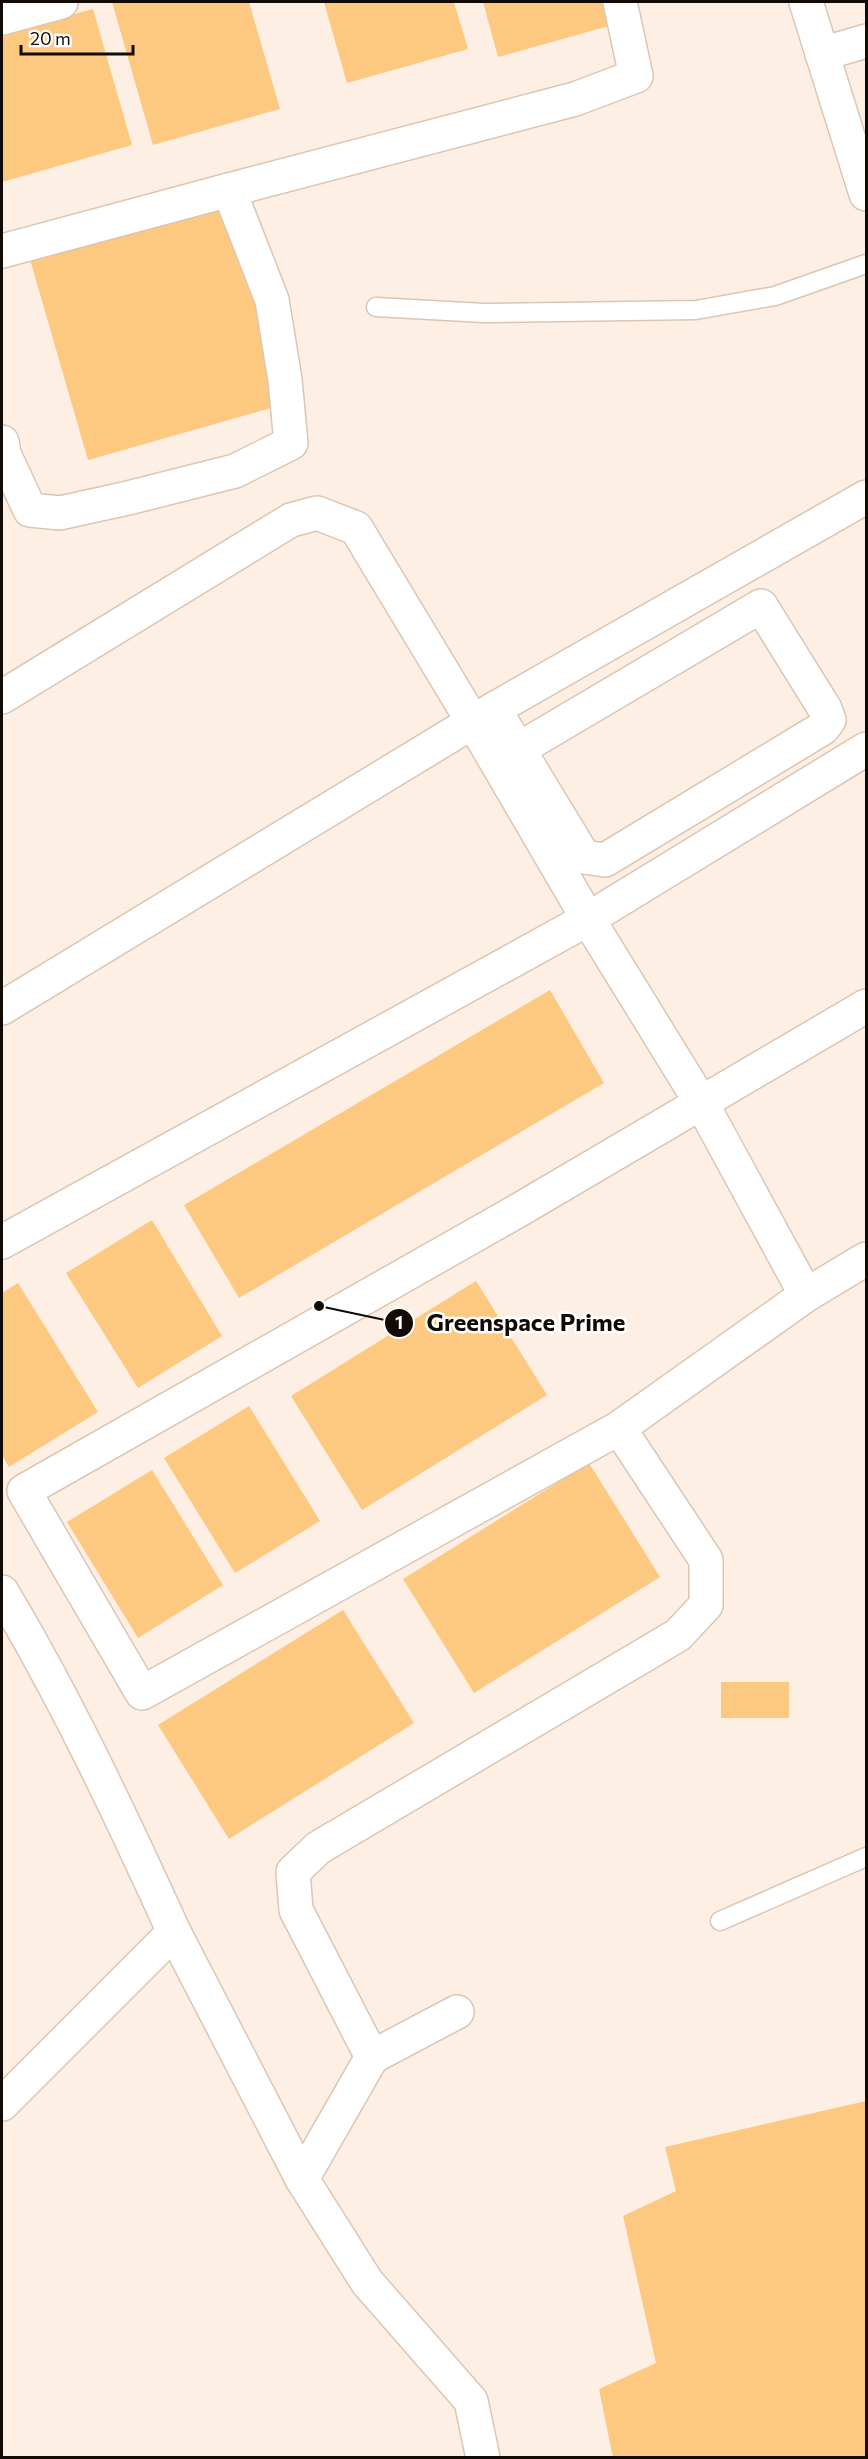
<svg xmlns="http://www.w3.org/2000/svg" width="868" height="2459" viewBox="0 0 868 2459" font-family="Commissioner,sans-serif">
	<style>
		.building { fill: #fdc880 }
		.lines { fill: none; stroke-linecap: round; stroke-linejoin: round }
		.service-casing { stroke: #dbc6b3; stroke-width: 21 }
		.minor-casing { stroke: #dbc6b3; stroke-width: 36 }
		.tertiary-casing { stroke: #dbc6b3; stroke-width: 36 }
		.service { stroke: #fff; stroke-width: 18 }
		.minor { stroke: #fff; stroke-width: 33 }
		.tertiary { stroke: #fff; stroke-width: 33 }
		.leader { fill: none; stroke: #120b05; stroke-width: 2 }
		.callout-dot { fill: #120b05; stroke: #fff; stroke-width: 2 }
		.mark-label { font-size: 18px; text-anchor: middle; font-weight: bold; fill: #fff }
		.callout-label { font-size: 24px; text-anchor: middle; font-weight: bold; fill: #120b05; stroke: #fff; stroke-width: 5; stroke-linejoin: round; paint-order: stroke }
	</style>
	<rect width="100%" height="100%" fill="#fdefe4"/>
	<g class="building">
		<path d="M 112,2 L 249,2 L 280,109 L 153,145 Z"/>
		<path d="M 324,2 L 454,2 L 468,49 L 347,83 Z"/>
		<path d="M 483,2 L 609,2 L 616,24 L 498,57 Z"/>
		<path d="M 93,9 L 132,145 L 2,182 L 2,34 Z"/>
		<path d="M 227,201 L 285,404 L 88,460 L 29,256 Z"/>
		<path d="M 550,990 L 604,1083 L 239,1298 L 184,1205 Z"/>
		<path d="M 152,1220 L 222,1336 L 138,1388 L 66,1273 Z"/>
		<path d="M 476,1281 L 547,1395 L 362,1510 L 291,1396 Z"/>
		<path d="M 18,1283 L 98,1412 L 9,1467 L 2,1455 L 2,1293 Z"/>
		<path d="M 249,1406 L 320,1521 L 235,1573 L 164,1458 Z"/>
		<path d="M 589,1463 L 660,1577 L 474,1693 L 403,1579 Z"/>
		<path d="M 152,1470 L 223,1585 L 138,1638 L 67,1522 Z"/>
		<path d="M 343,1610 L 414,1723 L 229,1839 L 158,1725 Z"/>
		<rect x="721" y="1682" width="68" height="36"/>
		<path d="M 866,2101 L 866,2458 L 613,2458 L 599,2389 L 656,2363 L 623,2216 L 676,2191 L 665,2147 Z"/>
	</g>
	<g class="lines">
		<defs>
			<g id="service">
				<path d="M 376,307 L 484,313 L 696,310 L 775,296 L 866,264"/>
				<path d="M 720,1921 L 866,1857"/>
			</g>
			<g id="minor">
				<path d="M 2,18 L 61,2"/>
				<path d="M 822,54 L 866,41"/>
				<path d="M 229,190 L 575,99 L 636,76 L 620,2"/>
				<path d="M 2,251 L 229,190 L 272,300 L 285,380 L 291,443 L 235,471 L 128,498 L 60,513 L 30,510 L 4,454 L 2,442"/>
				<path d="M 2,697 L 291,520 L 317,513 L 356,528 L 473,722 L 588,919 L 702,1104 L 806,1295 L 619,1428 L 706,1560 L 706,1605 L 678,1635 L 318,1848 L 293,1872 L 296,1910 L 372,2057"/>
				<path d="M 494,709 L 584,857 L 605,860 L 823,728 L 829,720 L 825,709 L 761,606 L 519,749"/>
				<path d="M 806,1295 L 866,1259"/>
				<path d="M 619,1428 L 142,1693 L 24,1491 L 519,1210 L 866,1006"/>
				<path d="M 2,1592 C 67,1701 121,1816 174,1932 L 2,2104"/>
				<path d="M 174,1932 L 302,2179 L 367,2282 L 471,2401 L 483,2458"/>
				<path d="M 302,2179 L 372,2057 L 457,2012"/>
			</g>
			<g id="tertiary">
				<path d="M 806,2 L 866,194"/>
				<path d="M 2,1008 L 494,709 L 866,497"/>
				<path d="M 2,1242 L 588,919 L 866,749"/>
			</g>
		</defs>
		<use href="#service" class="service-casing"/>
		<use href="#minor" class="minor-casing"/>
		<use href="#tertiary" class="tertiary-casing"/>
		<use href="#service" class="service"/>
		<use href="#minor" class="minor"/>
		<use href="#tertiary" class="tertiary"/>
	</g>
	<path class="leader" d="M319 1306L399 1323"/>
	<g class="callout-dot">
		<circle cx="319" cy="1306" r="6"/>
		<circle cx="399" cy="1323" r="15"/>
	</g>
	<g class="mark-label">
		<text x="399" y="1329">1</text>
	</g>
	<g class="callout-label">
		<text x="526" y="1331">Greenspace Prime</text>
	</g>
	<rect width="868" height="2459" fill="none" stroke="#120b05" stroke-width="6"/>
	<path d="M21 45v9h112v-9" fill="none" stroke="#120b05" stroke-width="3"/>
	<text x="30" y="45" font-size="18" fill="#120b05" stroke="#ffffff" stroke-width="4.5" paint-order="stroke">20 m</text>
</svg>
